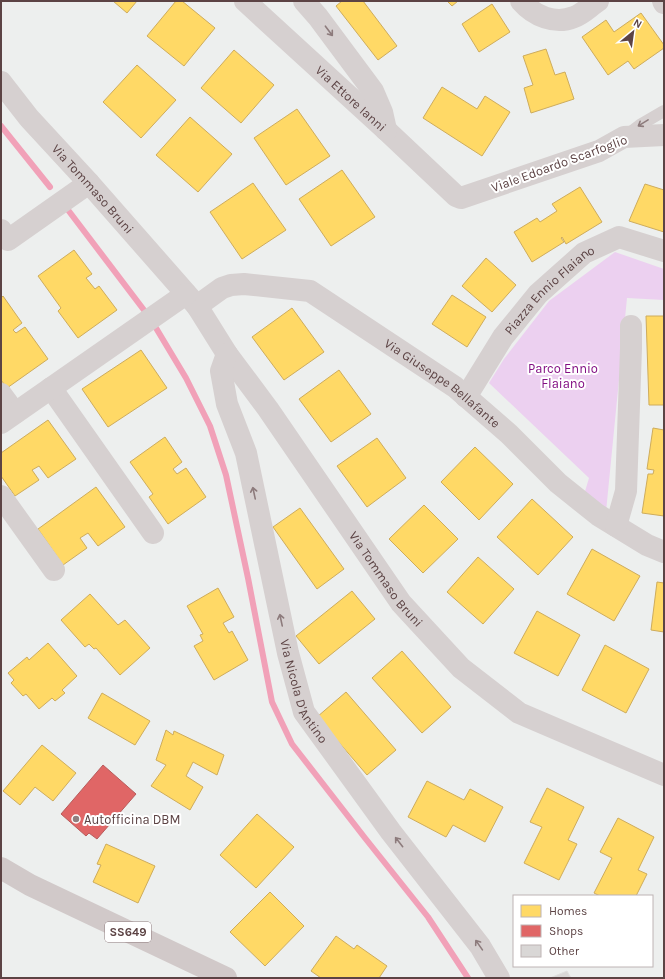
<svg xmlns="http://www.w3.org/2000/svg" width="665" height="979" viewBox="0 0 665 979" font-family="Karla,sans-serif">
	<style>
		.green { fill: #ecd0f0 }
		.homes { fill: #ffd966; stroke: #ceac5c }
		.shops { fill: #e06666; stroke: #b85c5c }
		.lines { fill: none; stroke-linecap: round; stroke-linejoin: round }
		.stream { stroke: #f1a1b8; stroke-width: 6 }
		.building { fill: #d9d7d6; stroke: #e0e0df }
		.lane { stroke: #d6d0d0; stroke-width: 12 }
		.street { stroke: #d6d0d0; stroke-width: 22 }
		.primary { stroke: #d1c9c9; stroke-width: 22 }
		.oneway { stroke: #8d7b7c }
		.poi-dot { fill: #8f7f80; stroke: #fff; stroke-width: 1.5 }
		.labels { text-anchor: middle; stroke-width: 4; stroke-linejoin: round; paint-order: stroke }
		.shield { fill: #fff; stroke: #8d7b7c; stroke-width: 1 }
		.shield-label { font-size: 12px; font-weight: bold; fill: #5c4344 }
		.street-label { font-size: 13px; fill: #5c4344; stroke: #fff }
		.park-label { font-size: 13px; fill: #820e83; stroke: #fff }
		.poi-label { font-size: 13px; fill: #5c4344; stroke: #fff; text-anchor: start }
	</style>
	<rect width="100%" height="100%" fill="#edefee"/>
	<path class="green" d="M 615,252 L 664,269 L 664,300 L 627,298 L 606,512 L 583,498 L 589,478 L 489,383 L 504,359 L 549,301 Z"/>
	<g class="homes">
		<path d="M 113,1 L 137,1 L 127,13 Z"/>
		<path d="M 176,1 L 182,1 L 215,28 L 184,66 L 147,36 Z"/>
		<path d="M 342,1 L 363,1 L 397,46 L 378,60 L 336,6 Z"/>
		<path d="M 447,1 L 458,1 L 452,6 Z"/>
		<path d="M 492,4 L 510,32 L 479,52 L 462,24 Z"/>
		<path d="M 641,13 L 664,45 L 664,48 L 634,69 L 628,61 L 608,75 L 582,37 L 606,20 L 614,32 Z"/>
		<path d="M 546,49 L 555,75 L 565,72 L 574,99 L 531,113 L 524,88 L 533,85 L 523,56 Z"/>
		<path d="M 234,50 L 274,85 L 241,123 L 201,88 Z"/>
		<path d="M 137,65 L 176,100 L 141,138 L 103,102 Z"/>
		<path d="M 442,87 L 477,109 L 485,96 L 510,112 L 482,156 L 423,118 Z"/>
		<path d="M 297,109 L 330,156 L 286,185 L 254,138 Z"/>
		<path d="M 190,117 L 232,154 L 198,192 L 156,155 Z"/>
		<path d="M 342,170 L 375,217 L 331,246 L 299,199 Z"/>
		<path d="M 253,183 L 286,230 L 242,259 L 210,212 Z"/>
		<path d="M 645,184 L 664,190 L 664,232 L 629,221 Z"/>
		<path d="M 580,187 L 602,222 L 566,244 L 562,237 L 561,238 L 564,242 L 532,262 L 514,232 L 537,218 L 540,222 L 557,211 L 552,204 Z"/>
		<path d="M 74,250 L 92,274 L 86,278 L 95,289 L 99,286 L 117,310 L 78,338 L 58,311 L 61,308 L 38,276 Z"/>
		<path d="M 486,258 L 516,285 L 492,312 L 462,286 Z"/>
		<path d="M 452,295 L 486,317 L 467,347 L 432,324 Z"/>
		<path d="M 3,296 L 22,323 L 13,330 L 16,333 L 25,327 L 48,359 L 7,388 L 1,380 L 1,298 Z"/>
		<path d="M 292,308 L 324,352 L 284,380 L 252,337 Z"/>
		<path d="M 646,316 L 664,316 L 664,405 L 649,405 Z"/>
		<path d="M 141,350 L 167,388 L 108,427 L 82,389 Z"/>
		<path d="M 339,370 L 371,414 L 331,442 L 299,399 Z"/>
		<path d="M 48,420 L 76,459 L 48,478 L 39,466 L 32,470 L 39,480 L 15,496 L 1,476 L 1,453 Z"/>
		<path d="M 653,428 L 664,430 L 664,516 L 642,513 L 648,474 L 653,474 L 654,470 L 647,469 Z"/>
		<path d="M 165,437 L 182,462 L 173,469 L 177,474 L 186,468 L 206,497 L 168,524 L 149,497 L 153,494 L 130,462 Z"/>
		<path d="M 377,438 L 406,478 L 367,507 L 337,466 Z"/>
		<path d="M 475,447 L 513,484 L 479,520 L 441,482 Z"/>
		<path d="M 96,487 L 125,527 L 98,546 L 88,533 L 80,538 L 87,548 L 63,565 L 38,529 Z"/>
		<path d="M 532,499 L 573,537 L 538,575 L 497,537 Z"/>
		<path d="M 424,505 L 458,539 L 423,573 L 389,539 Z"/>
		<path d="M 300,508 L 344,569 L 317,589 L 273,527 Z"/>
		<path d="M 592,549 L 640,576 L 614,621 L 567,594 Z"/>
		<path d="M 478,557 L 514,589 L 483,624 L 447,592 Z"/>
		<path d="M 657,582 L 664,583 L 664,632 L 651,630 Z"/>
		<path d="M 218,588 L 234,617 L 223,623 L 229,633 L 232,631 L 248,660 L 214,680 L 194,646 L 203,641 L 200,635 L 203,634 L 187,606 Z"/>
		<path d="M 352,591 L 375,619 L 319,664 L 296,636 Z"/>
		<path d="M 90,594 L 118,625 L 125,620 L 150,648 L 120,675 L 96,648 L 94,649 L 89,644 L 85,647 L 61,620 Z"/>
		<path d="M 537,611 L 580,635 L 558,676 L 514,653 Z"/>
		<path d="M 48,643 L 77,676 L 62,690 L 65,693 L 55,701 L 52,698 L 39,709 L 26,694 L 23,696 L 11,683 L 14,680 L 8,673 L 27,657 L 29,660 Z"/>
		<path d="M 605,645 L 649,669 L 626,713 L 582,690 Z"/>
		<path d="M 402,651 L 451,707 L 422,733 L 372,678 Z"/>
		<path d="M 346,692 L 396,750 L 367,775 L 317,717 Z"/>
		<path d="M 102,693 L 150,721 L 135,745 L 88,718 Z"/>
		<path d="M 166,730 L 173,735 L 174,731 L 224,755 L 217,775 L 193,762 L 186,776 L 203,787 L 190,810 L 151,786 L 166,765 L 156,760 Z"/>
		<path d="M 42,745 L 76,773 L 53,801 L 35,787 L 20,805 L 3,791 Z"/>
		<path d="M 427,781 L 464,800 L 470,789 L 503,807 L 485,842 L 453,825 L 446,837 L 408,817 Z"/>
		<path d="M 547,788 L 584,807 L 568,840 L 577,844 L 559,880 L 524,863 L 542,827 L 530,822 Z"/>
		<path d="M 257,814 L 294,847 L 256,888 L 220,855 Z"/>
		<path d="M 618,818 L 654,837 L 638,870 L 647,874 L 636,896 L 600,896 L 594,893 L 612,858 L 600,852 Z"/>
		<path d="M 106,844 L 155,866 L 138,903 L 93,882 L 101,865 L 97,864 Z"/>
		<path d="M 270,892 L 304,926 L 265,966 L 230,932 Z"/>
		<path d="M 336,936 L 354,949 L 357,945 L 387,966 L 379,978 L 321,978 L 311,971 Z"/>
	</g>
	<path class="shops" d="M 103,765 L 136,794 L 97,839 L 89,833 L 86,836 L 61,814 Z"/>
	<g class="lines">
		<g class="stream">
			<path d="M 1,126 L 50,187"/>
			<path d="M 65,206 L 150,318 L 186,378 L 210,426 L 226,475 L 248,578 L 272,702 L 292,744 L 365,838 L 428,917 L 468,978"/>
		</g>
	</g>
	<path class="building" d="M 567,971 L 571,978 L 550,978 Z"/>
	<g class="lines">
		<path class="lane" d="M 627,135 L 640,125 L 664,111"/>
		<g class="street">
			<path id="s1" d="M 245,1 L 386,130 L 456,196 L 461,198 L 599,151 L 624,137 L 664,135"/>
			<path d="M 304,1 L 318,17 L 373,91 L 382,112 L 386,130"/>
			<path d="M 521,1 C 534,16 555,25 574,17 C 583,14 590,6 598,1"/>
			<path d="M 663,1 L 664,3"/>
			<path id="s2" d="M 1,82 L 29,118 L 89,183 L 197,306 L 227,354 L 268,409 L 401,603 L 461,668 L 519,713 L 664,775"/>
			<path d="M 1,230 L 8,240 L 89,183"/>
			<path id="s3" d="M 197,306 L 222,288 L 231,285 L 244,284 L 310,291 L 455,387 L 509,434 L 558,483 L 598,515 L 647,545 L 664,552"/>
			<path id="s4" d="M 227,354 L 221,371 L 227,404 L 246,453 L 288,653 L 304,712 L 391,832 L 480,946 L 499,978"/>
			<path d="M 51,388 L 153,533"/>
			<path d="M 1,394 L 15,413"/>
			<path id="s5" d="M 466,397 L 503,337 L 538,294 L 584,253 L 619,237 L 664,251"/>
			<path d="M 1,423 L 186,294"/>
			<path d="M 1,496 L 54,570"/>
			<path d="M 616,526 L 626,491 L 631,348 L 631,326"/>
		</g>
		<path class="primary" d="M 1,868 L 30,885 L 226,978"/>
	</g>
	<defs><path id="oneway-shaft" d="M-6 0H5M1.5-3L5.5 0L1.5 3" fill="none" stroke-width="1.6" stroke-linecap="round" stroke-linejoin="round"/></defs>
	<g class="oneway">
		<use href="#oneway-shaft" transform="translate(329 31) rotate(53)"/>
		<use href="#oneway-shaft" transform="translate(643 123) rotate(148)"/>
		<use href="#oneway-shaft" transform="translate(254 493) rotate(-102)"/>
		<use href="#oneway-shaft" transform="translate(281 620) rotate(-102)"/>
		<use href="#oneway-shaft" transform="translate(399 842) rotate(-128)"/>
		<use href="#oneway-shaft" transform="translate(479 945) rotate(-125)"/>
	</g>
	<circle class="poi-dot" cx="76" cy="819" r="4"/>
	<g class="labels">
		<rect class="shield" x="105" y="922" width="46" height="20" rx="3"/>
		<g class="shield-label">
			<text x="128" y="936">SS649</text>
		</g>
		<g class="street-label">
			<text dy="5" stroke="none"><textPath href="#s1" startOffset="144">Via Ettore Ianni</textPath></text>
			<text transform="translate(559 163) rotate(-20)" y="5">Viale Edoardo Scarfoglio</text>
			<text dy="5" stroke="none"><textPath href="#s2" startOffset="141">Via Tommaso Bruni</textPath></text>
			<text dy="5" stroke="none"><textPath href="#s5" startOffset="137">Piazza Ennio Flaiano</textPath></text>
			<text dy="5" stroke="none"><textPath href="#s3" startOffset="281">Via Giuseppe Bellafante</textPath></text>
			<text dy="5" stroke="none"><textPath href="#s2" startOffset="630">Via Tommaso Bruni</textPath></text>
			<text dy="5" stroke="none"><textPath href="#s4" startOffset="350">Via Nicola D'Antino</textPath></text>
		</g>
		<g class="park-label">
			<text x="563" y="373">Parco Ennio<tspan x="563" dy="15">Flaiano</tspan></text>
		</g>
		<g class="poi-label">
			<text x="84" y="824">Autofficina DBM</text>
		</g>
	</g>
	<rect width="665" height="979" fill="none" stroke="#5c4344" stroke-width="4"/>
	<rect x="513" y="895" width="140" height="72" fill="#ffffff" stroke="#beb4b4"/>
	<rect x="521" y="905" width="20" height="12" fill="#ffd966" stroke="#beb4b4"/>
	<text x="549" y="915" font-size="12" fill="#5c4344">Homes</text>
	<rect x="521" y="925" width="20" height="12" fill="#e06666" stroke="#beb4b4"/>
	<text x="549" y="935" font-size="12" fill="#5c4344">Shops</text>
	<rect x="521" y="945" width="20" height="12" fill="#d9d7d6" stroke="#beb4b4"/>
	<text x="549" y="955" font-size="12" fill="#5c4344">Other</text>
	<g transform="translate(633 32) rotate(29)" stroke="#ffffff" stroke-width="3" paint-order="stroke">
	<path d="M0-3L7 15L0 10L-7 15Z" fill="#5c4344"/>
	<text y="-6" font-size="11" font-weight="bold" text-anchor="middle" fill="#5c4344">N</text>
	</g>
</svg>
